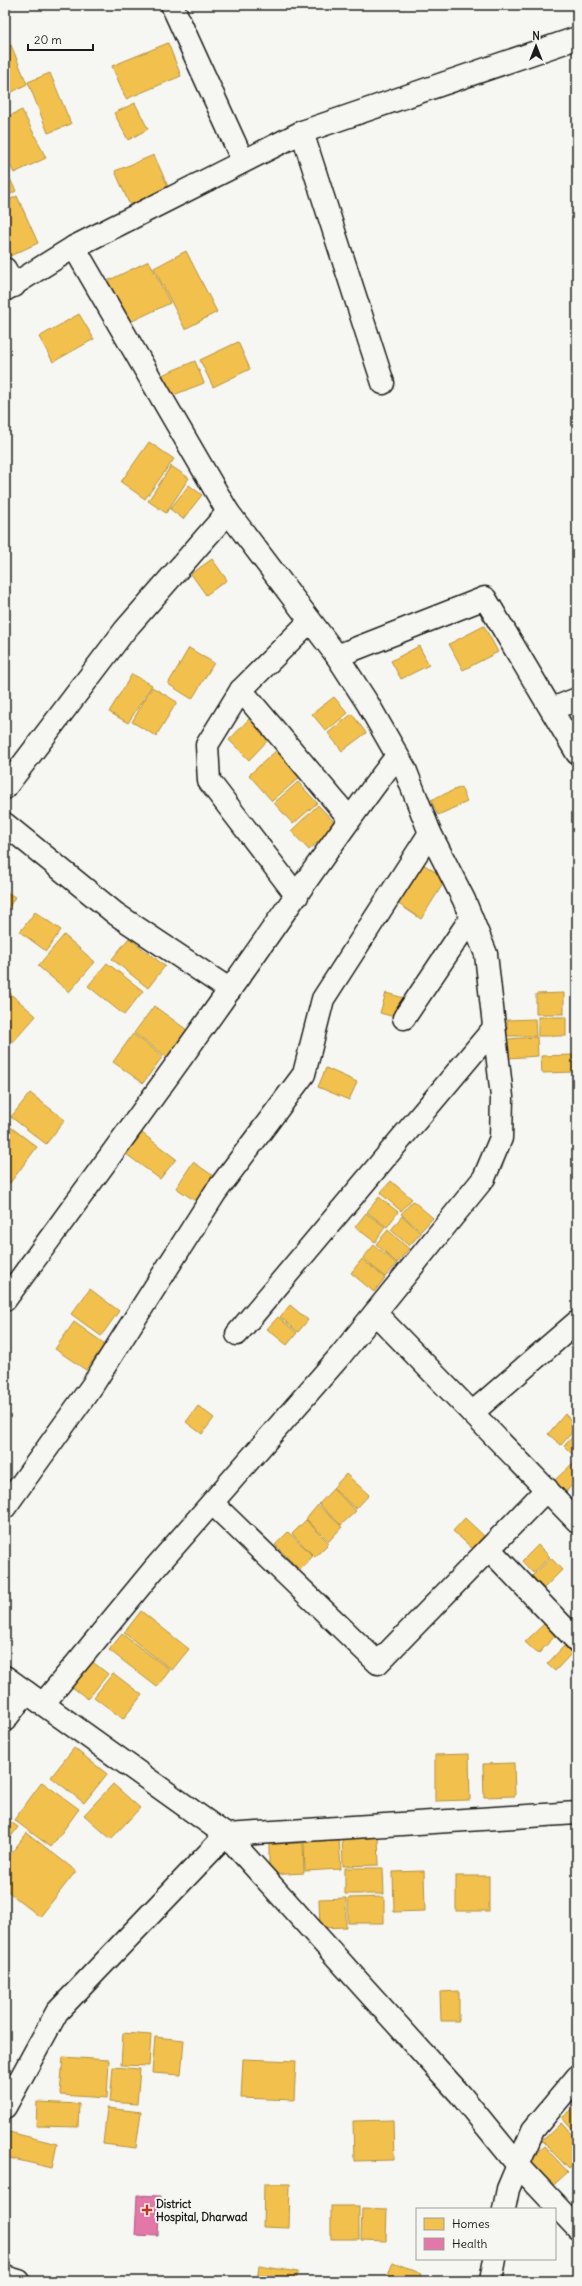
<svg xmlns="http://www.w3.org/2000/svg" width="582" height="2286" viewBox="0 0 582 2286" font-family="Delius,sans-serif">
	<style>
		.homes { fill: #f2c14e; stroke: #b2903f }
		.health { fill: #e377a8; stroke: #a75c7e }
		.lines { fill: none; stroke-linecap: round; stroke-linejoin: round }
		.street-casing { stroke: #1c1c1c; stroke-width: 25 }
		.secondary-casing { stroke: #1c1c1c; stroke-width: 25 }
		.street { stroke: #f6f6f2; stroke-width: 22 }
		.secondary { stroke: #f6f6f2; stroke-width: 22 }
		.poi-dot { fill: #c8321e; stroke: #f6f6f2; stroke-width: 1.5 }
		.labels { text-anchor: middle; stroke-width: 4; stroke-linejoin: round; paint-order: stroke }
		.poi-label { font-size: 11px; font-weight: bold; fill: #1c1c1c; stroke: #f6f6f2; text-anchor: start }
	</style>
	<rect width="100%" height="100%" fill="#f6f6f2"/>
	<filter id="ink" filterUnits="userSpaceOnUse"><feTurbulence type="fractalNoise" baseFrequency=".025" numOctaves="2"/><feDisplacementMap in="SourceGraphic" scale="8" xChannelSelector="R" yChannelSelector="G"/><feConvolveMatrix kernelMatrix="1 2 1 2 8 2 1 2 1" color-interpolation-filters="sRGB"/></filter>
	<g filter="url(#ink)">
		<g class="homes">
			<path d="M 168,43 L 181,76 L 126,99 L 112,66 Z"/>
			<path d="M 11,45 L 27,84 L 5,96 L 5,48 Z"/>
			<path d="M 50,73 L 71,124 L 48,133 L 28,82 Z"/>
			<path d="M 135,103 L 148,129 L 128,140 L 114,113 Z"/>
			<path d="M 22,110 L 46,158 L 14,173 L 5,155 L 5,118 Z"/>
			<path d="M 154,155 L 170,191 L 131,208 L 115,171 Z"/>
			<path d="M 5,169 L 16,191 L 5,197 Z"/>
			<path d="M 17,196 L 38,243 L 10,256 L 5,245 L 5,202 Z"/>
			<path d="M 186,251 L 217,312 L 185,329 L 154,268 Z"/>
			<path d="M 149,261 L 170,303 L 122,326 L 101,284 Z"/>
			<path d="M 79,314 L 94,339 L 53,362 L 39,337 Z"/>
			<path d="M 238,342 L 250,369 L 213,387 L 200,360 Z"/>
			<path d="M 195,361 L 204,383 L 171,396 L 162,375 Z"/>
			<path d="M 149,442 L 174,459 L 145,499 L 121,482 Z"/>
			<path d="M 171,466 L 189,478 L 166,513 L 148,501 Z"/>
			<path d="M 189,485 L 202,495 L 183,519 L 170,509 Z"/>
			<path d="M 212,559 L 227,580 L 206,595 L 191,574 Z"/>
			<path d="M 484,626 L 498,652 L 463,670 L 449,644 Z"/>
			<path d="M 419,646 L 429,665 L 401,679 L 391,661 Z"/>
			<path d="M 189,648 L 214,663 L 192,699 L 168,684 Z"/>
			<path d="M 132,674 L 152,685 L 128,723 L 109,712 Z"/>
			<path d="M 152,687 L 177,702 L 156,736 L 132,722 Z"/>
			<path d="M 334,697 L 348,713 L 326,731 L 312,714 Z"/>
			<path d="M 352,714 L 366,733 L 342,751 L 328,733 Z"/>
			<path d="M 250,718 L 270,738 L 249,760 L 229,740 Z"/>
			<path d="M 277,750 L 300,777 L 272,801 L 249,775 Z"/>
			<path d="M 298,782 L 317,803 L 293,824 L 274,803 Z"/>
			<path d="M 461,787 L 467,802 L 438,815 L 431,800 Z"/>
			<path d="M 318,805 L 337,825 L 309,850 L 291,831 Z"/>
			<path d="M 423,864 L 446,879 L 421,919 L 397,903 Z"/>
			<path d="M 5,891 L 15,897 L 5,914 Z"/>
			<path d="M 35,912 L 61,930 L 46,951 L 20,932 Z"/>
			<path d="M 64,935 L 95,962 L 69,992 L 38,966 Z"/>
			<path d="M 129,938 L 165,966 L 148,988 L 112,959 Z"/>
			<path d="M 107,963 L 143,991 L 124,1015 L 88,986 Z"/>
			<path d="M 5,989 L 36,1016 L 13,1042 L 5,1035 Z"/>
			<path d="M 386,993 L 404,998 L 398,1018 L 380,1013 Z"/>
			<path d="M 564,993 L 564,1014 L 536,1014 L 536,994 Z"/>
			<path d="M 154,1006 L 187,1030 L 167,1057 L 134,1033 Z"/>
			<rect x="538" y="1017" width="28" height="19"/>
			<path d="M 535,1019 L 536,1036 L 507,1036 L 507,1020 Z"/>
			<path d="M 133,1034 L 163,1056 L 143,1083 L 113,1062 Z"/>
			<path d="M 537,1037 L 538,1056 L 508,1058 L 507,1039 Z"/>
			<path d="M 573,1055 L 574,1072 L 542,1073 L 541,1056 Z"/>
			<path d="M 326,1068 L 357,1082 L 349,1100 L 318,1087 Z"/>
			<path d="M 30,1093 L 65,1120 L 46,1144 L 11,1117 Z"/>
			<path d="M 8,1125 L 37,1147 L 10,1183 L 5,1180 L 5,1129 Z"/>
			<path d="M 142,1133 L 176,1159 L 160,1179 L 126,1154 Z"/>
			<path d="M 193,1162 L 215,1177 L 197,1202 L 176,1188 Z"/>
			<path d="M 391,1181 L 412,1199 L 401,1211 L 380,1193 Z"/>
			<path d="M 379,1197 L 398,1212 L 387,1227 L 367,1212 Z"/>
			<path d="M 413,1201 L 433,1218 L 421,1231 L 401,1214 Z"/>
			<path d="M 366,1213 L 385,1227 L 375,1242 L 355,1227 Z"/>
			<path d="M 402,1216 L 421,1233 L 409,1246 L 391,1230 Z"/>
			<path d="M 388,1230 L 409,1249 L 397,1263 L 376,1244 Z"/>
			<path d="M 374,1245 L 397,1264 L 385,1277 L 363,1258 Z"/>
			<path d="M 362,1259 L 385,1278 L 374,1292 L 351,1273 Z"/>
			<path d="M 90,1289 L 119,1311 L 101,1336 L 71,1314 Z"/>
			<path d="M 290,1305 L 308,1320 L 298,1332 L 280,1317 Z"/>
			<path d="M 278,1317 L 297,1333 L 287,1345 L 267,1329 Z"/>
			<path d="M 74,1322 L 105,1344 L 86,1370 L 55,1349 Z"/>
			<path d="M 198,1406 L 214,1418 L 202,1434 L 186,1422 Z"/>
			<path d="M 565,1414 L 577,1427 L 561,1445 L 548,1434 Z"/>
			<path d="M 577,1432 L 577,1459 L 564,1446 Z"/>
			<path d="M 574,1462 L 577,1465 L 577,1481 L 564,1493 L 554,1481 Z"/>
			<path d="M 346,1474 L 369,1495 L 356,1509 L 333,1488 Z"/>
			<path d="M 333,1489 L 356,1511 L 341,1525 L 319,1504 Z"/>
			<path d="M 318,1505 L 342,1527 L 329,1541 L 306,1519 Z"/>
			<path d="M 465,1518 L 484,1536 L 473,1549 L 453,1531 Z"/>
			<path d="M 306,1520 L 329,1543 L 315,1557 L 292,1534 Z"/>
			<path d="M 288,1532 L 313,1556 L 300,1570 L 275,1545 Z"/>
			<path d="M 538,1545 L 550,1557 L 533,1573 L 522,1561 Z"/>
			<path d="M 551,1558 L 562,1570 L 544,1588 L 532,1576 Z"/>
			<path d="M 141,1611 L 189,1649 L 172,1670 L 124,1633 Z"/>
			<path d="M 546,1622 L 558,1633 L 538,1654 L 525,1642 Z"/>
			<path d="M 122,1634 L 170,1670 L 157,1687 L 109,1650 Z"/>
			<path d="M 564,1646 L 572,1653 L 555,1671 L 547,1664 Z"/>
			<path d="M 89,1659 L 108,1674 L 88,1699 L 68,1684 Z"/>
			<path d="M 113,1673 L 142,1695 L 123,1719 L 94,1697 Z"/>
			<path d="M 74,1748 L 107,1774 L 84,1803 L 51,1777 Z"/>
			<path d="M 469,1754 L 470,1800 L 435,1801 L 435,1755 Z"/>
			<path d="M 514,1763 L 515,1796 L 484,1797 L 483,1764 Z"/>
			<path d="M 42,1782 L 79,1809 L 51,1847 L 14,1820 Z"/>
			<path d="M 113,1784 L 140,1808 L 111,1839 L 84,1815 Z"/>
			<path d="M 5,1818 L 18,1827 L 5,1845 Z"/>
			<path d="M 27,1833 L 76,1871 L 40,1917 L 5,1889 L 5,1861 Z"/>
			<path d="M 378,1835 L 379,1865 L 343,1866 L 342,1836 Z"/>
			<path d="M 339,1839 L 341,1869 L 305,1871 L 304,1840 Z"/>
			<path d="M 303,1843 L 304,1873 L 269,1875 L 269,1844 Z"/>
			<path d="M 345,1868 L 383,1868 L 384,1894 L 345,1894 Z"/>
			<path d="M 424,1871 L 425,1911 L 394,1912 L 393,1872 Z"/>
			<rect x="456" y="1876" width="33" height="35"/>
			<path d="M 384,1897 L 384,1923 L 348,1923 L 348,1898 Z"/>
			<path d="M 346,1898 L 346,1927 L 320,1928 L 319,1899 Z"/>
			<path d="M 459,1991 L 459,2021 L 441,2021 L 440,1992 Z"/>
			<path d="M 123,2033 L 151,2035 L 149,2066 L 121,2065 Z"/>
			<path d="M 155,2037 L 184,2040 L 181,2075 L 152,2073 Z"/>
			<path d="M 63,2057 L 109,2060 L 107,2098 L 60,2095 Z"/>
			<path d="M 243,2059 L 296,2061 L 294,2100 L 241,2098 Z"/>
			<path d="M 113,2067 L 140,2069 L 137,2104 L 110,2102 Z"/>
			<path d="M 37,2102 L 79,2104 L 78,2127 L 36,2126 Z"/>
			<path d="M 577,2105 L 577,2135 L 562,2118 Z"/>
			<path d="M 107,2108 L 141,2112 L 136,2148 L 103,2144 Z"/>
			<path d="M 393,2120 L 394,2160 L 354,2161 L 353,2121 Z"/>
			<path d="M 561,2123 L 577,2140 L 577,2162 L 569,2169 L 542,2141 Z"/>
			<path d="M 5,2131 L 57,2144 L 52,2168 L 5,2157 Z"/>
			<path d="M 544,2146 L 568,2172 L 548,2190 L 524,2164 Z"/>
			<path d="M 264,2184 L 290,2184 L 289,2228 L 263,2227 Z"/>
			<rect x="331" y="2206" width="28" height="33"/>
			<path d="M 362,2208 L 387,2209 L 386,2241 L 361,2240 Z"/>
			<path d="M 393,2262 L 422,2274 L 419,2281 L 386,2281 Z"/>
			<path d="M 259,2266 L 298,2272 L 296,2281 L 257,2281 Z"/>
		</g>
		<path class="health" d="M 137,2195 L 160,2196 L 158,2236 L 135,2235 Z"/>
		<g class="lines">
			<defs>
				<g id="street">
					<path d="M 172,5 L 243,161"/>
					<path d="M 302,132 L 383,383"/>
					<path d="M 5,269 L 14,286"/>
					<path d="M 337,656 L 485,598 L 577,753"/>
					<path d="M 241,690 L 349,818"/>
					<path d="M 552,709 L 577,699"/>
					<path d="M 5,788 L 125,630 L 228,512"/>
					<path d="M 5,824 L 116,914 L 230,990"/>
					<path d="M 297,896 L 209,781 L 207,745 L 241,690 L 310,621"/>
					<path d="M 404,1018 L 471,918"/>
					<path d="M 5,1300 C 83,1193 162,1086 238,978 C 291,904 341,828 397,756"/>
					<path d="M 375,1313 L 577,1521"/>
					<path d="M 237,1334 L 494,1028"/>
					<path d="M 472,1413 L 577,1322"/>
					<path d="M 212,1503 L 378,1663 L 547,1489"/>
					<path d="M 5,1507 L 92,1386 L 215,1193 L 304,1074 L 323,999 L 430,833"/>
					<path d="M 489,1549 L 577,1641"/>
					<path d="M 5,1677 L 226,1835 L 460,2094 L 518,2165 L 577,2228"/>
					<path d="M 43,1704 L 155,1568 L 340,1356 L 484,1178 L 501,1138 L 502,1097 L 486,954 L 464,900 L 430,833 L 405,769 L 368,704 L 337,656 L 228,512 L 74,247"/>
					<path d="M 5,1720 L 26,1692"/>
					<path d="M 5,2107 L 57,2012 L 226,1835 L 577,1813"/>
					<path d="M 504,2209 L 508,2189 L 533,2130 L 577,2077"/>
					<path d="M 5,2277 L 19,2281"/>
					<path d="M 491,2281 L 495,2259"/>
				</g>
				<path id="secondary" d="M 5,290 L 74,247 L 302,132 L 577,38"/>
			</defs>
			<use href="#street" class="street-casing"/>
			<use href="#secondary" class="secondary-casing"/>
			<use href="#street" class="street"/>
			<use href="#secondary" class="secondary"/>
		</g>
	</g>
	<path class="poi-dot" d="M145 2204h4v4h4v4h-4v4h-4v-4h-4v-4h4z"/>
	<g class="labels">
		<g class="poi-label">
			<text x="156" y="2208">District<tspan x="156" dy="13">Hospital, Dharwad</tspan></text>
		</g>
	</g>
	<rect width="582" height="2286" fill="none" stroke="#f6f6f2" stroke-width="20"/>
	<rect x="10" y="10" width="562" height="2266" fill="none" stroke="#1c1c1c" stroke-width="1.5" filter="url(#ink)"/>
	<rect x="416" y="2208" width="140" height="52" fill="#f6f6f2" stroke="#9f9f9c"/>
	<rect x="424" y="2218" width="20" height="12" fill="#f2c14e" stroke="#9f9f9c"/>
	<text x="452" y="2228" font-size="12" fill="#1c1c1c">Homes</text>
	<rect x="424" y="2238" width="20" height="12" fill="#e377a8" stroke="#9f9f9c"/>
	<text x="452" y="2248" font-size="12" fill="#1c1c1c">Health</text>
	<g transform="translate(536 46)" stroke="#f6f6f2" stroke-width="3" paint-order="stroke">
	<path d="M0-3L7 15L0 10L-7 15Z" fill="#1c1c1c"/>
	<text y="-6" font-size="11" font-weight="bold" text-anchor="middle" fill="#1c1c1c">N</text>
	</g>
	<path d="M28 44v6h65v-6" fill="none" stroke="#1c1c1c" stroke-width="2"/>
	<text x="34" y="44" font-size="12" fill="#1c1c1c" stroke="#f6f6f2" stroke-width="3" paint-order="stroke">20 m</text>
</svg>
